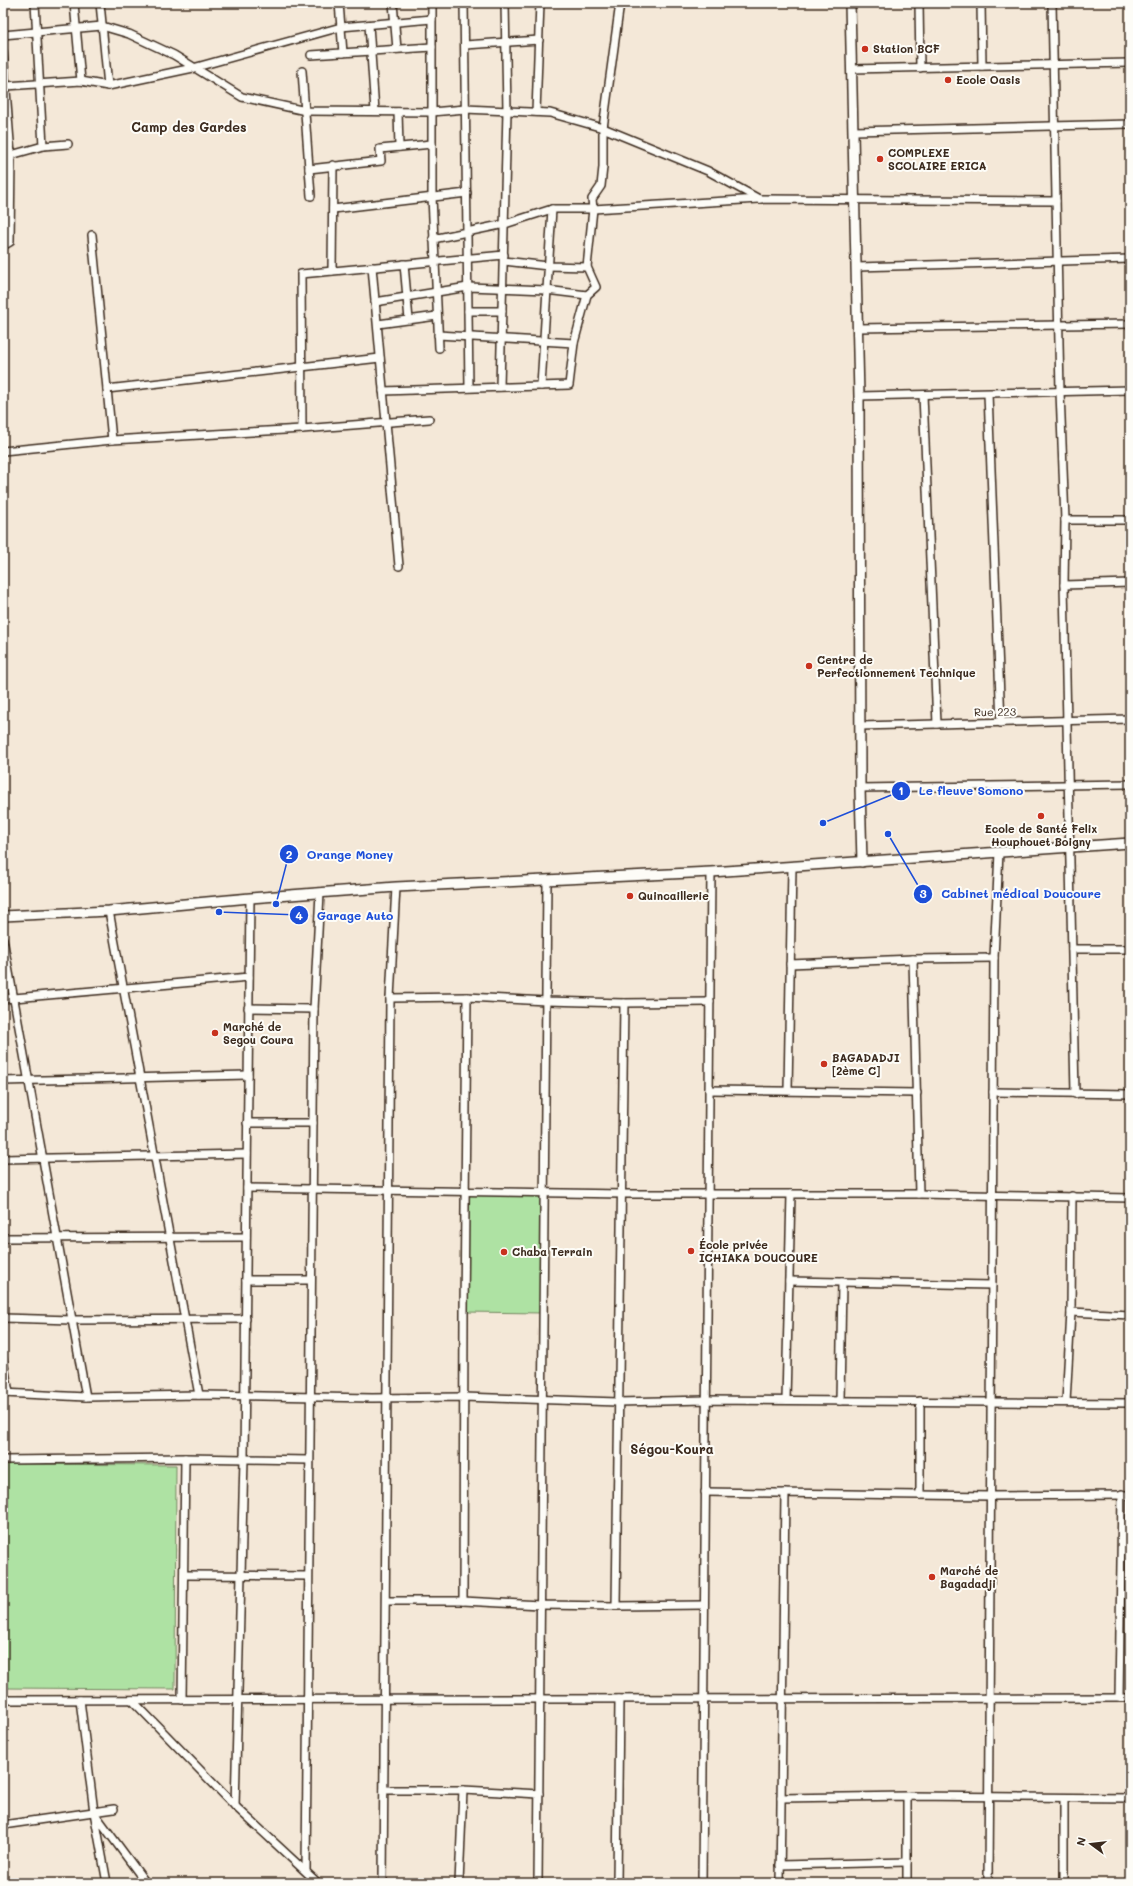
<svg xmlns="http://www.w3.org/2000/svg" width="1133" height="1886" viewBox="0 0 1133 1886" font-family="Mali,sans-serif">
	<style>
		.green { fill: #aee2a3; stroke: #748660 }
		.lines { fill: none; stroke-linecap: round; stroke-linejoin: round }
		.minor-casing { stroke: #3b2a1e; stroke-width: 10 }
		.tertiary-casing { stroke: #3b2a1e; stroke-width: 12 }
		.minor { stroke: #fdfcf7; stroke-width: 7 }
		.tertiary { stroke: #fdfcf7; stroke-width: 9 }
		.poi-dot { fill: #c8321e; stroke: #fdfcf7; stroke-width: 1.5 }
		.labels { text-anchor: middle; stroke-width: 4; stroke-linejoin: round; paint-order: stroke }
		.poi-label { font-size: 11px; font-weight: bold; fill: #3b2a1e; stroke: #fdfcf7; text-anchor: start }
		.street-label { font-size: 11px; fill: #3b2a1e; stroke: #fdfcf7 }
		.quarter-label { font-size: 13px; font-weight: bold; fill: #3b2a1e; stroke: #fdfcf7 }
		.leader { fill: none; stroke: #1d4ed8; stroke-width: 1.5 }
		.callout-dot { fill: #1d4ed8; stroke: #fdfcf7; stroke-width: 1.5 }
		.mark-label { font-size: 12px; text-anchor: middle; font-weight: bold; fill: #fff }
		.callout-label { font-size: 12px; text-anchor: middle; font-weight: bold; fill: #1d4ed8; stroke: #fdfcf7; stroke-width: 4; stroke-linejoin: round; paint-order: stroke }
	</style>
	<rect width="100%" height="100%" fill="#f4e8d8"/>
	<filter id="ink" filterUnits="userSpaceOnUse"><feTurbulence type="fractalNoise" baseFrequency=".025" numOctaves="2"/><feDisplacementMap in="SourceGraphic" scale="8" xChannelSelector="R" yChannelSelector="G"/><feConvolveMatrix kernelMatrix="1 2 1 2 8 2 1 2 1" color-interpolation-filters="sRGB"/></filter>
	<g filter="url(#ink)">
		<g class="green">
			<path d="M 465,1192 L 544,1193 L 543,1313 L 464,1312 Z"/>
			<path d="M 3,1464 L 176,1465 L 175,1689 L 3,1688 Z"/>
		</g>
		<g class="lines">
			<defs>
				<g id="minor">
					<path d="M 35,3 L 43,146"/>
					<path d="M 74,3 L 81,81"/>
					<path d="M 339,3 L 343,53"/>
					<path d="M 393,3 L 397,49"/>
					<path d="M 432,3 L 432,197 L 439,348"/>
					<path d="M 464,3 L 469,388"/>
					<path d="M 919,3 L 920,68"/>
					<path d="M 981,3 L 982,66"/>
					<path d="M 1052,3 L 1060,392 L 1065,520 L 1064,585 L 1075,1094"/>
					<path d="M 369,25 L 375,111"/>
					<path d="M 3,35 L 102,26 L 129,34 L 174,55 L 242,97 L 306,111 L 432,112 L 465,109 L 550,113 L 603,128 L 708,171 L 759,199"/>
					<path d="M 465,45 L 539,40"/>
					<path d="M 3,52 L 11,155 L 10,242 L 3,246"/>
					<path d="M 311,55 L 432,47"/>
					<path d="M 852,69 L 1130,63"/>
					<path d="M 302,71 L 311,196"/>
					<path d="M 6,86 L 81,81 L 108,86 L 100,3"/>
					<path d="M 108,86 L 193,68 L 341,27 L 432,19"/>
					<path d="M 398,112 L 399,147"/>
					<path d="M 536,112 L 540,3"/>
					<path d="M 854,131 L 1130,124"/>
					<path d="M 3,155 L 11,155 L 43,146 L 68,144"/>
					<path d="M 309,169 L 381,161 L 380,149 L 432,144"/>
					<path d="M 333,209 L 467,193"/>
					<path d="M 92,235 L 112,440"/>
					<path d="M 433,239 L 505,224 L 552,209 L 593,209 L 759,199 L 1056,201"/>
					<path d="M 504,261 L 548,266 L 587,267"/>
					<path d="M 404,264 L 409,320"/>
					<path d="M 372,267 L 399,566"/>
					<path d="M 857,267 L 1130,259"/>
					<path d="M 332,271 L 333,165"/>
					<path d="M 375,302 L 468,287 L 546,290 L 587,295"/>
					<path d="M 468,311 L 502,311"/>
					<path d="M 378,324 L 437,316"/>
					<path d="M 858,328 L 1130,324"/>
					<path d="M 438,335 L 574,343"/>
					<path d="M 541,386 L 552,209"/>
					<path d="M 500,387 L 507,111 L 505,3"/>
					<path d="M 107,389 L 380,358"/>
					<path d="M 383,391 L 569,385 L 574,343 L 587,295 L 596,287 L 587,267 L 593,209 L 592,199 L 601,186 L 603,167 L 603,128 L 620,3"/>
					<path d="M 988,394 L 1001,723"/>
					<path d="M 923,395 L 937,724"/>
					<path d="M 859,396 L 1130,390"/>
					<path d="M 302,429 L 301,274 L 504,255"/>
					<path d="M 3,451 L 112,440 L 302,429 L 429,419"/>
					<path d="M 1065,520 L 1130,520"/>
					<path d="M 1064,585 L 1130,583"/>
					<path d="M 860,726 L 1130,719"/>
					<path d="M 860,788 L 1130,784"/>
					<path d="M 109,911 L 199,1395"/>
					<path d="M 3,939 L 86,1397"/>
					<path d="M 1072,949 L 1130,949"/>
					<path d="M 913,959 L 919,1194"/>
					<path d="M 790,964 L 913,959 L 994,958"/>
					<path d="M 390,998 L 467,997 L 546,1001 L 624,1003 L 710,1002"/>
					<path d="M 3,999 L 249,977"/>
					<path d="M 248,1008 L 314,1009"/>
					<path d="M 3,1081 L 248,1075"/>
					<path d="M 709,1090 L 917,1093"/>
					<path d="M 788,1090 L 792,867"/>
					<path d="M 993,1092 L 1130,1094"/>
					<path d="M 247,1123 L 313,1123"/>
					<path d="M 3,1159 L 247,1154"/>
					<path d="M 247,1188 L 622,1194 L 919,1194 L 1130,1198"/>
					<path d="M 3,1238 L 246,1237"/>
					<path d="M 246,1280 L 311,1280"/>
					<path d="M 789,1281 L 992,1285"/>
					<path d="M 1071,1312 L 1130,1315"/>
					<path d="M 3,1318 L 72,1320 L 246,1319"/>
					<path d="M 3,1360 L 9,1393"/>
					<path d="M 3,1393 L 86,1397 L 199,1395 L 372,1398 L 463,1397 L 618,1402 L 706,1400 L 1130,1403"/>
					<path d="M 786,1400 L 791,1194"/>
					<path d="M 840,1401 L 842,1282"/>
					<path d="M 920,1401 L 920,1495"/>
					<path d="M 1066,1402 L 1071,1312 L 1072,1196"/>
					<path d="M 3,1460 L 185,1458 L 309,1460"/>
					<path d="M 705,1492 L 990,1496 L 1130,1495"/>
					<path d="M 184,1575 L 308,1576"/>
					<path d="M 386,1601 L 463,1601 L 540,1605 L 616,1606 L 704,1605"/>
					<path d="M 463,1601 L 464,1312 L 467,997"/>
					<path d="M 616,1606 L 624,1003"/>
					<path d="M 1119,1698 L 1122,1494"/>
					<path d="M 3,1700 L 1130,1698"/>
					<path d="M 80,1700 L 94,1812 L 107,1883"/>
					<path d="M 132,1700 L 235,1806 L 318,1883"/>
					<path d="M 182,1700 L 185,1458"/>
					<path d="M 384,1790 L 463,1790 L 539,1794"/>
					<path d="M 781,1798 L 907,1796 L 1130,1798"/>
					<path d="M 235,1806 L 244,1459 L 250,898"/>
					<path d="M 95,1814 L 146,1883"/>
					<path d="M 3,1825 L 114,1809"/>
					<path d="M 780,1865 L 907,1862"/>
					<path d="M 306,1871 L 314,1009 L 320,893"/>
					<path d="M 383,1883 L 390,998 L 396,887"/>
					<path d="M 459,1883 L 463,1790"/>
					<path d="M 538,1883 L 547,880"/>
					<path d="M 617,1883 L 619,1699"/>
					<path d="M 702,1883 L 711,872"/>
					<path d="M 780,1883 L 785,1493"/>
					<path d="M 907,1883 L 907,1796"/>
					<path d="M 988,1883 L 994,958 L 999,852"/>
					<path d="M 1064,1883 L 1064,1798"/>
				</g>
				<g id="tertiary">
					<path d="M 850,3 L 859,396 L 860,788 L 862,862"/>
					<path d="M 3,916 L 109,911 L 250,898 L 396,887 L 711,872 L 1130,843"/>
				</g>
			</defs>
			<use href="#minor" class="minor-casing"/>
			<use href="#tertiary" class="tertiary-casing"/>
			<use href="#minor" class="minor"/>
			<use href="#tertiary" class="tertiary"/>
		</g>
	</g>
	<g class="poi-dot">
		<circle cx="865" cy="49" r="4"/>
		<circle cx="948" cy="80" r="4"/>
		<circle cx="880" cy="159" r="4"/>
		<circle cx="809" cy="666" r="4"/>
		<circle cx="1041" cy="816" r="4"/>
		<circle cx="630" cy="896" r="4"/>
		<circle cx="215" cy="1033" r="4"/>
		<circle cx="824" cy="1064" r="4"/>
		<circle cx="691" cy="1251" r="4"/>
		<circle cx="504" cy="1252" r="4"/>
		<circle cx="932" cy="1577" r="4"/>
	</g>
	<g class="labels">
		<g class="poi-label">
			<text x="873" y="53">Station BCF</text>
			<text x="956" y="84">Ecole Oasis</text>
			<text x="888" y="157">COMPLEXE<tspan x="888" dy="13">SCOLAIRE ERICA</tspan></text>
			<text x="817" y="664">Centre de<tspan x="817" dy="13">Perfectionnement Technique</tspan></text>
			<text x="1041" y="833" text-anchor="middle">Ecole de Santé Felix<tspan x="1041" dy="13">Houphouet Boigny</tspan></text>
			<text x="638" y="900">Quincaillerie</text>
			<text x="223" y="1031">Marché de<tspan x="223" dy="13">Segou Coura</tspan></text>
			<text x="832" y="1062">BAGADADJI<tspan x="832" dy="13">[2ème C]</tspan></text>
			<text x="699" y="1249">École privée<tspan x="699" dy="13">ICHIAKA DOUCOURE</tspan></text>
			<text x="512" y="1256">Chaba Terrain</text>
			<text x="940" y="1575">Marché de<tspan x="940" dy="13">Bagadadji</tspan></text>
		</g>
		<g class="street-label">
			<text transform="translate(995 712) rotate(-1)" y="4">Rue 223</text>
		</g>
		<g class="quarter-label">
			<text x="189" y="132">Camp des Gardes</text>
			<text x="672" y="1454">Ségou-Koura</text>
		</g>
	</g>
	<path class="leader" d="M823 823L901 791M276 904L289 854M888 834L923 894M219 912L299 915"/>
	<g class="callout-dot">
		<circle cx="823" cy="823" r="4"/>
		<circle cx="276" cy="904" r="4"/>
		<circle cx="888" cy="834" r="4"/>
		<circle cx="219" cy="912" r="4"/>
		<circle cx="901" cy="791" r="10"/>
		<circle cx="289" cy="854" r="10"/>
		<circle cx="923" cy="894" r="10"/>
		<circle cx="299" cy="915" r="10"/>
	</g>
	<g class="mark-label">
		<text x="901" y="795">1</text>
		<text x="289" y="859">2</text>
		<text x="923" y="898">3</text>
		<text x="299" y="920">4</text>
	</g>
	<g class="callout-label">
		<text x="971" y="795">Le fleuve Somono</text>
		<text x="350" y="859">Orange Money</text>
		<text x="1021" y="898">Cabinet médical Doucoure</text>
		<text x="355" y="920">Garage Auto</text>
	</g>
	<rect width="1133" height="1886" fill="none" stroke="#fdfcf7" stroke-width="16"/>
	<rect x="8" y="8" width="1117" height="1870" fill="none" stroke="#3b2a1e" stroke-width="1.5" filter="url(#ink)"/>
	<g transform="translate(1091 1844) rotate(285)" stroke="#fdfcf7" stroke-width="3" paint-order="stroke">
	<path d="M0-3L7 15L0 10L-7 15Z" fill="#3b2a1e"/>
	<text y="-6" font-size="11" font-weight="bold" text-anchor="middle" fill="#3b2a1e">N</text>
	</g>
</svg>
